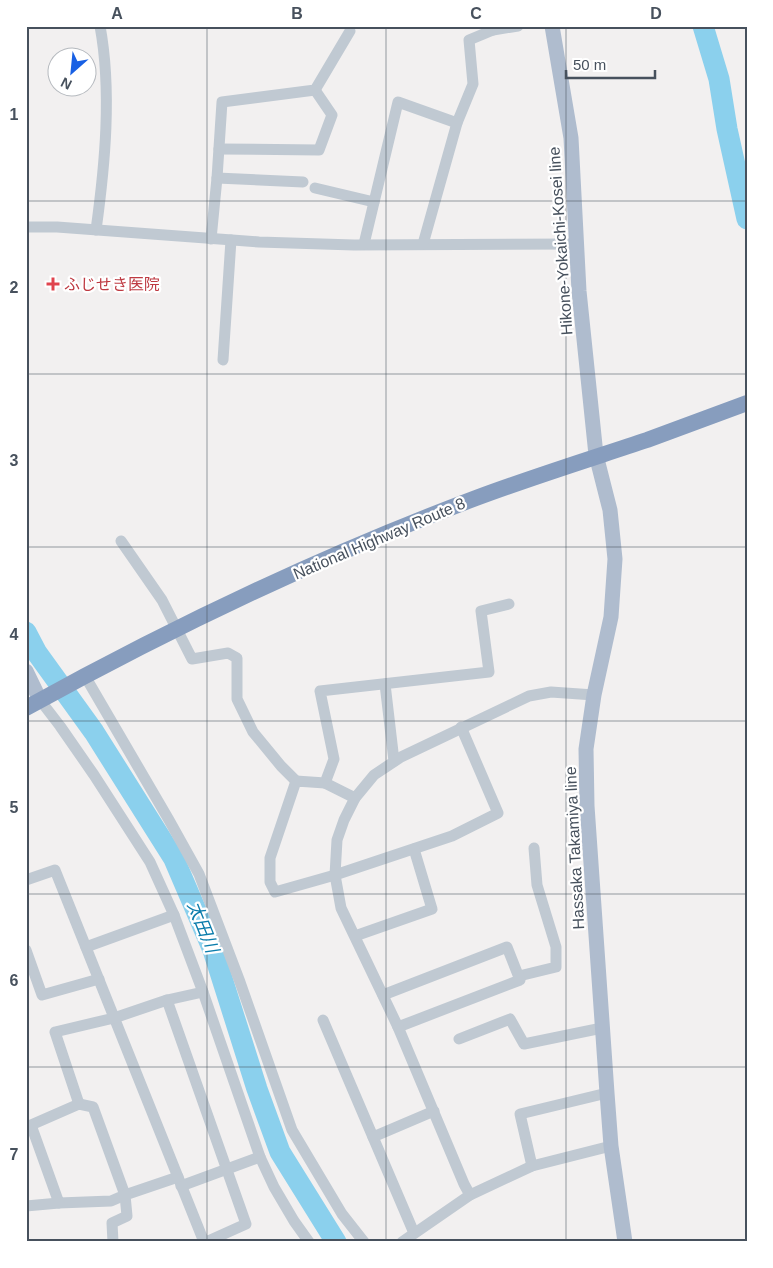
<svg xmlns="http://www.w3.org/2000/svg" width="773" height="1268" viewBox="0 0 773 1268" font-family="Helvetica,'Noto Sans JP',sans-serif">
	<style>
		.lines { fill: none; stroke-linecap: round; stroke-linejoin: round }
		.river { stroke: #8bd0ed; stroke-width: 21 }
		.minor { stroke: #c0c9d2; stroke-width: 11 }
		.major { stroke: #afbcce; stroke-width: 15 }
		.highway { stroke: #879dbe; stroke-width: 16 }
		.grid { fill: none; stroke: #47515d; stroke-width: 1; stroke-opacity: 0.55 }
		.health-dot { fill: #e0444e; stroke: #fff; stroke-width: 2 }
		.labels { text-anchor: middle; stroke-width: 4.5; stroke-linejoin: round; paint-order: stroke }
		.street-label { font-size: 16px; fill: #47515d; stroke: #fff }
		.health-label { font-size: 16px; fill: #be3a42; stroke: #fff; text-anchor: start }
		.water-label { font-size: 18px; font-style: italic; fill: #0c7dac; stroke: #fff }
		.neatline { fill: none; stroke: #47515d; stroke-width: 2 }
		.grid-label { font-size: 16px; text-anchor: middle; font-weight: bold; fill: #47515d }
	</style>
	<rect width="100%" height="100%" fill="#f2f0f0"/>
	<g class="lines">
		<g class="river">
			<path d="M 703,26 L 719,79 L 727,129 L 747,219"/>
			<path d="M 26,632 L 37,653 L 94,732 L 174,859 L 213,950 L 257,1089 L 280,1152 L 336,1242"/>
		</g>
		<g class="minor">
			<path d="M 491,26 L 493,30 L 518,26"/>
			<path d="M 219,149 L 319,150 L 332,115 L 315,90"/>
			<path d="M 217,178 L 222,102 L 315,90 L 350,31"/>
			<path d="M 315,188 L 374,202"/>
			<path d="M 26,227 L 57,227 L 259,242 L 354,245 L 577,244"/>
			<path d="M 96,230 C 105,165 112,91 100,26"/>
			<path d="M 211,239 L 217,178 L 303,182"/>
			<path d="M 364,244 L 398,102 L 457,123"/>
			<path d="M 423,244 L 457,123 L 473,84 L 469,40 L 493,30"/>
			<path d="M 223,360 L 231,240"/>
			<path d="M 121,541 L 162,600 L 192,659 L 228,653 L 237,658 L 237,699 L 253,732 L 281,766 L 296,781"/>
			<path d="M 85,676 L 169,820 L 199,874 L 240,982 L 292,1130 L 342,1214 L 364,1242"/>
			<path d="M 385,684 L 394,761"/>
			<path d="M 40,700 L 60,726 L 94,775 L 150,862 L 174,915 L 203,992 L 260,1157 L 274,1187 L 294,1221 L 309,1242"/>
			<path d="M 461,727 L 498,813 L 452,836 L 335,875 L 275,892 L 270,882 L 270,858 L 296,781 L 325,783 L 334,759 L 320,691 L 489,672 L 481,611 L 509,604"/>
			<path d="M 325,783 L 355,798"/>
			<path d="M 26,880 L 55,870 L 204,1242"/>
			<path d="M 355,936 L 432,909 L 414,849"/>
			<path d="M 86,947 L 174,915"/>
			<path d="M 26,950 L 42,995 L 99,979"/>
			<path d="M 519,976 L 556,967 L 556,947 L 537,885 L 534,848"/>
			<path d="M 383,995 L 507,947 L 520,980 L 398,1027"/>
			<path d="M 167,1000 L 203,992"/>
			<path d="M 323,1020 L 414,1233"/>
			<path d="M 459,1039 L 510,1019 L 524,1044 L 602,1028"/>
			<path d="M 79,1104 L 55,1032 L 114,1018 L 167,1000 L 246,1224 L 206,1242"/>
			<path d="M 79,1104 L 93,1107 L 125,1195 L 111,1201 L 59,1203 L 31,1125 Z"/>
			<path d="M 373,1137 L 434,1111"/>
			<path d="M 532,1166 L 520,1114 L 607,1093"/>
			<path d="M 181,1186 L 260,1157"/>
			<path d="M 470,1195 L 464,1184 L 398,1027 L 341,908 L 335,875 L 337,840 L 344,820 L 355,798 L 374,775 L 401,757 L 529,696 L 551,692 L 594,695"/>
			<path d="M 26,1206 L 59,1203"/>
			<path d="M 113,1242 L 112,1223 L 127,1216 L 125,1195 L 178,1177"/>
			<path d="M 402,1242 L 470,1195 L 532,1166 L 611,1146"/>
		</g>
		<g class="major">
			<path d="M 552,26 L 571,138 L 579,291 L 596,455 L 610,510 L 615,559 L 611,617 L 594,695 L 586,749 L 587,806 L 607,1093 L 611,1146 L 625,1242"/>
			<path d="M 26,671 L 40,700"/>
		</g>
		<path class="highway" d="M 26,708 C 171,628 321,556 476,498 C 532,477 590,459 647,440 C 680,428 714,415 747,403"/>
	</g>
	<path class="grid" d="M 207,26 L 207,1242M 386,26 L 386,1242M 566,26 L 566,1242M 26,201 L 747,201M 26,374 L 747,374M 26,547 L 747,547M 26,721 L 747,721M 26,894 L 747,894M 26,1067 L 747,1067"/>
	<path class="health-dot" d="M50.5 276.5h5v5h5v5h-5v5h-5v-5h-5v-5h5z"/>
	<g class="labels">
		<g class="street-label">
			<text transform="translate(560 241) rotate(-94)" y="6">Hikone-Yokaichi-Kosei line</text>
			<text transform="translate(379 538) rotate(-23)" y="6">National Highway Route 8</text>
			<text transform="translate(574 848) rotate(-93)" y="6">Hassaka Takamiya line</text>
		</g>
		<g class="health-label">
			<text x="64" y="290">ふじせき医院</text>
		</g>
		<g class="water-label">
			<text transform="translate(203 927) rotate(68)" y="6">太田川</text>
		</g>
	</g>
	<rect width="773" height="1268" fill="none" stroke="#ffffff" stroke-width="55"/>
	<g transform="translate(72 72) rotate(207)"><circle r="24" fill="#ffffff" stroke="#b5b9be"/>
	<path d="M0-4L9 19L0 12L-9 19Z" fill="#1860e4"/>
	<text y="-8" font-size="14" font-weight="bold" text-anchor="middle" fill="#47515d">N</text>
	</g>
	<path d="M566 70v8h89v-8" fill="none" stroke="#47515d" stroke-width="2.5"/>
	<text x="573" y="70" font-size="15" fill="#47515d" stroke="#ffffff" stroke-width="4" paint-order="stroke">50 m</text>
	<rect x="28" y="28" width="718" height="1212" class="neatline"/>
	<g class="grid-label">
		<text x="117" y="19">A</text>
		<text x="297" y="19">B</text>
		<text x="476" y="19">C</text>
		<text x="656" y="19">D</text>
		<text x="14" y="120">1</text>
		<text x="14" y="293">2</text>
		<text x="14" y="466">3</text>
		<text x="14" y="640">4</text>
		<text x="14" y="813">5</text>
		<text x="14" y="986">6</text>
		<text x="14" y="1160">7</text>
	</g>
</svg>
